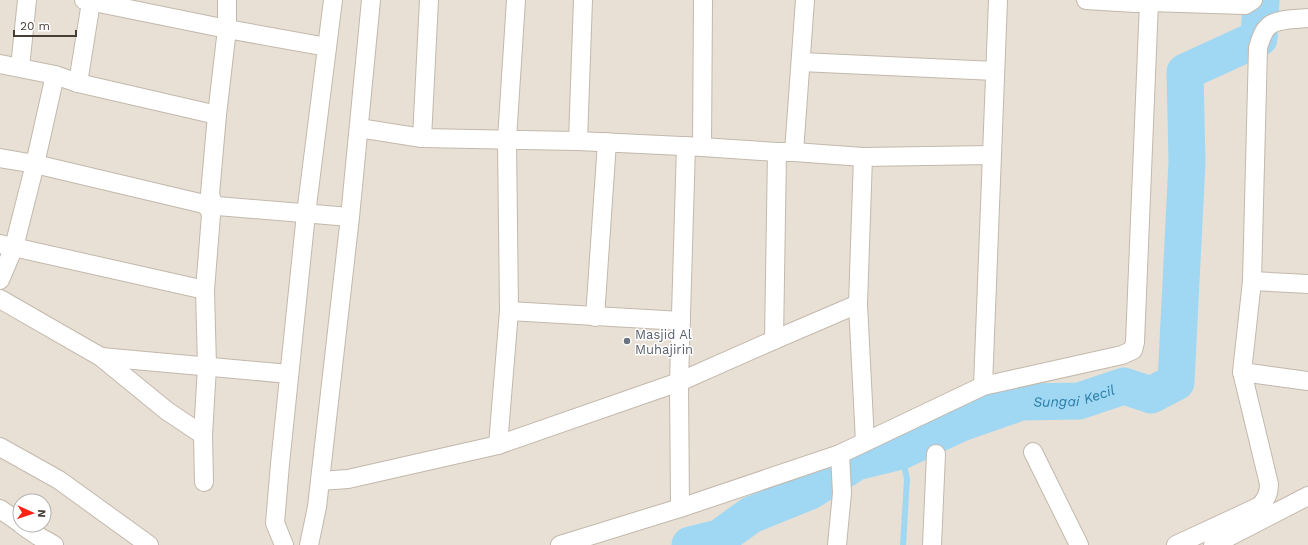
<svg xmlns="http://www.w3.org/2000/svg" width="1308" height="545" viewBox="0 0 1308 545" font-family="'Work Sans',sans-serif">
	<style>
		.residential { fill: #e8e0d4; fill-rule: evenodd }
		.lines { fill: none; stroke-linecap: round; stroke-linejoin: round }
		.stream { stroke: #a0d8f3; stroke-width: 6 }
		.river { stroke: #a0d8f3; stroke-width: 37 }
		.minor-casing { stroke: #c3b8ac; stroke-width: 20 }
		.minor { stroke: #fff; stroke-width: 18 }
		.worship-dot { fill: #6b7280; stroke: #fff; stroke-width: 1.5 }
		.labels { text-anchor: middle; stroke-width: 3; stroke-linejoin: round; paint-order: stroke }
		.worship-label { font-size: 13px; fill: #5b616d; stroke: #fff; text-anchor: start }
		.water-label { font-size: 14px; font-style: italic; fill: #287ca6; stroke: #fff }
	</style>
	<rect width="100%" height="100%" fill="#f4eee6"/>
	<path class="residential" d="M 0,0 L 1308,0 L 1308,545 L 0,545 ZM 20,501 L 44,501 L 44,525 L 20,525 Z"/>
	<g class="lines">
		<path class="stream" d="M 901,451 L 907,479 L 903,545"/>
		<path class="river" id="s1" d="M 690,545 L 719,538 L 751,515 L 810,491 L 856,462 L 901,451 L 961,423 L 1021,402 L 1079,401 L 1124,386 L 1151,395 L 1176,382 L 1187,162 L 1185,72 L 1259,38 L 1261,0"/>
		<defs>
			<g id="minor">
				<path d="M 84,0 L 227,29 L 327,47"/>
				<path d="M 227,0 L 227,29 L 217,115 L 210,194 L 212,201 L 217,206 L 350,217"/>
				<path d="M 1086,0 L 1135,3 L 1149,2 L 1245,5 L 1253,0"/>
				<path d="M 801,62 L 995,71"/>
				<path d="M 0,64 L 55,75 L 78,83 L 217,115"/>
				<path d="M 20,67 L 27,0"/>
				<path d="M 78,83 L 91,2"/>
				<path d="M 359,128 L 422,138 L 578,141 L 702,147 L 777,152 L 794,152 L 863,157 L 991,155"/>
				<path d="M 422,138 L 429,0"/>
				<path d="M 578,141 L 583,0"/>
				<path d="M 702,147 L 703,0"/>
				<path d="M 794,152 L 805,0"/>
				<path d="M 863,157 L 858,304 L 865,442"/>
				<path d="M 0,158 L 35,164 L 204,204 L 209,209 L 211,215 L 205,290 L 207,367 L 203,435 L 204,482"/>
				<path d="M 0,244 L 205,290"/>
				<path d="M 0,280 L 14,247 L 35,164 L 55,75"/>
				<path d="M 1252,281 L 1308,284"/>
				<path d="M 0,299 L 101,357 L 167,411 L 203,435"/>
				<path d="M 509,311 L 681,321"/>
				<path d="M 595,317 L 607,142"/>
				<path d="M 774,340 L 777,152"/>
				<path d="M 101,357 L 289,374"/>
				<path d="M 1242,372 L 1308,381"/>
				<path d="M 983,386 L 998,0"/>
				<path d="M 498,445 L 509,311 L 507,139 L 516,0"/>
				<path d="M 0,447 L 59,480 L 149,545"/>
				<path d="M 1033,452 L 1079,545"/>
				<path d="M 320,481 L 348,479 L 498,445 L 679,382 L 774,340 L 858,304"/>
				<path d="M 680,508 L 679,382 L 686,146"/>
				<path d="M 0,509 L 20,523"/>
				<path d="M 22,525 L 38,536 L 54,545"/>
				<path d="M 284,545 L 275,523 L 280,464 L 306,214 L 333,0"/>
				<path d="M 309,545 L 317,507 L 350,217 L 371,0"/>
				<path d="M 560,545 L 680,508 L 840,454 L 983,386 L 1122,355 L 1133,350 L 1135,342 L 1149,2"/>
				<path d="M 837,545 L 842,493 L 840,454"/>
				<path d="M 932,545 L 936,454"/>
				<path d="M 1176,545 L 1260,506 C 1266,499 1269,494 1269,484 L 1242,372 L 1252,281 L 1258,48 C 1260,41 1263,30 1270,25 C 1278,19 1298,19 1308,18"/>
				<path d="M 1213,545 L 1308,496"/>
			</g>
		</defs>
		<use href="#minor" class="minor-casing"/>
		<use href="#minor" class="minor"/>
	</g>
	<circle class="worship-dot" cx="627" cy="341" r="4"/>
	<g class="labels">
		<g class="worship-label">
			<text x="635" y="339">Masjid Al<tspan x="635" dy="15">Muhajirin</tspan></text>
		</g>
		<g class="water-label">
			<text dy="5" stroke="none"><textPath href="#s1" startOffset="417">Sungai Kecil</textPath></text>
		</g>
	</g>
	<g transform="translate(32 513) rotate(93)"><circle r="19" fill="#ffffff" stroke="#b5b2ae"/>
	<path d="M0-3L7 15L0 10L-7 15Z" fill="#ff2112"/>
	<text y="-6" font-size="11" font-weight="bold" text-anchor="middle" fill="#473e35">N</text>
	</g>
	<path d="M14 30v6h62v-6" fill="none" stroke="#473e35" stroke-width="2"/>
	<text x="20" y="30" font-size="12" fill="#473e35" stroke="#ffffff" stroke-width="3" paint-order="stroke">20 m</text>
</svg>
